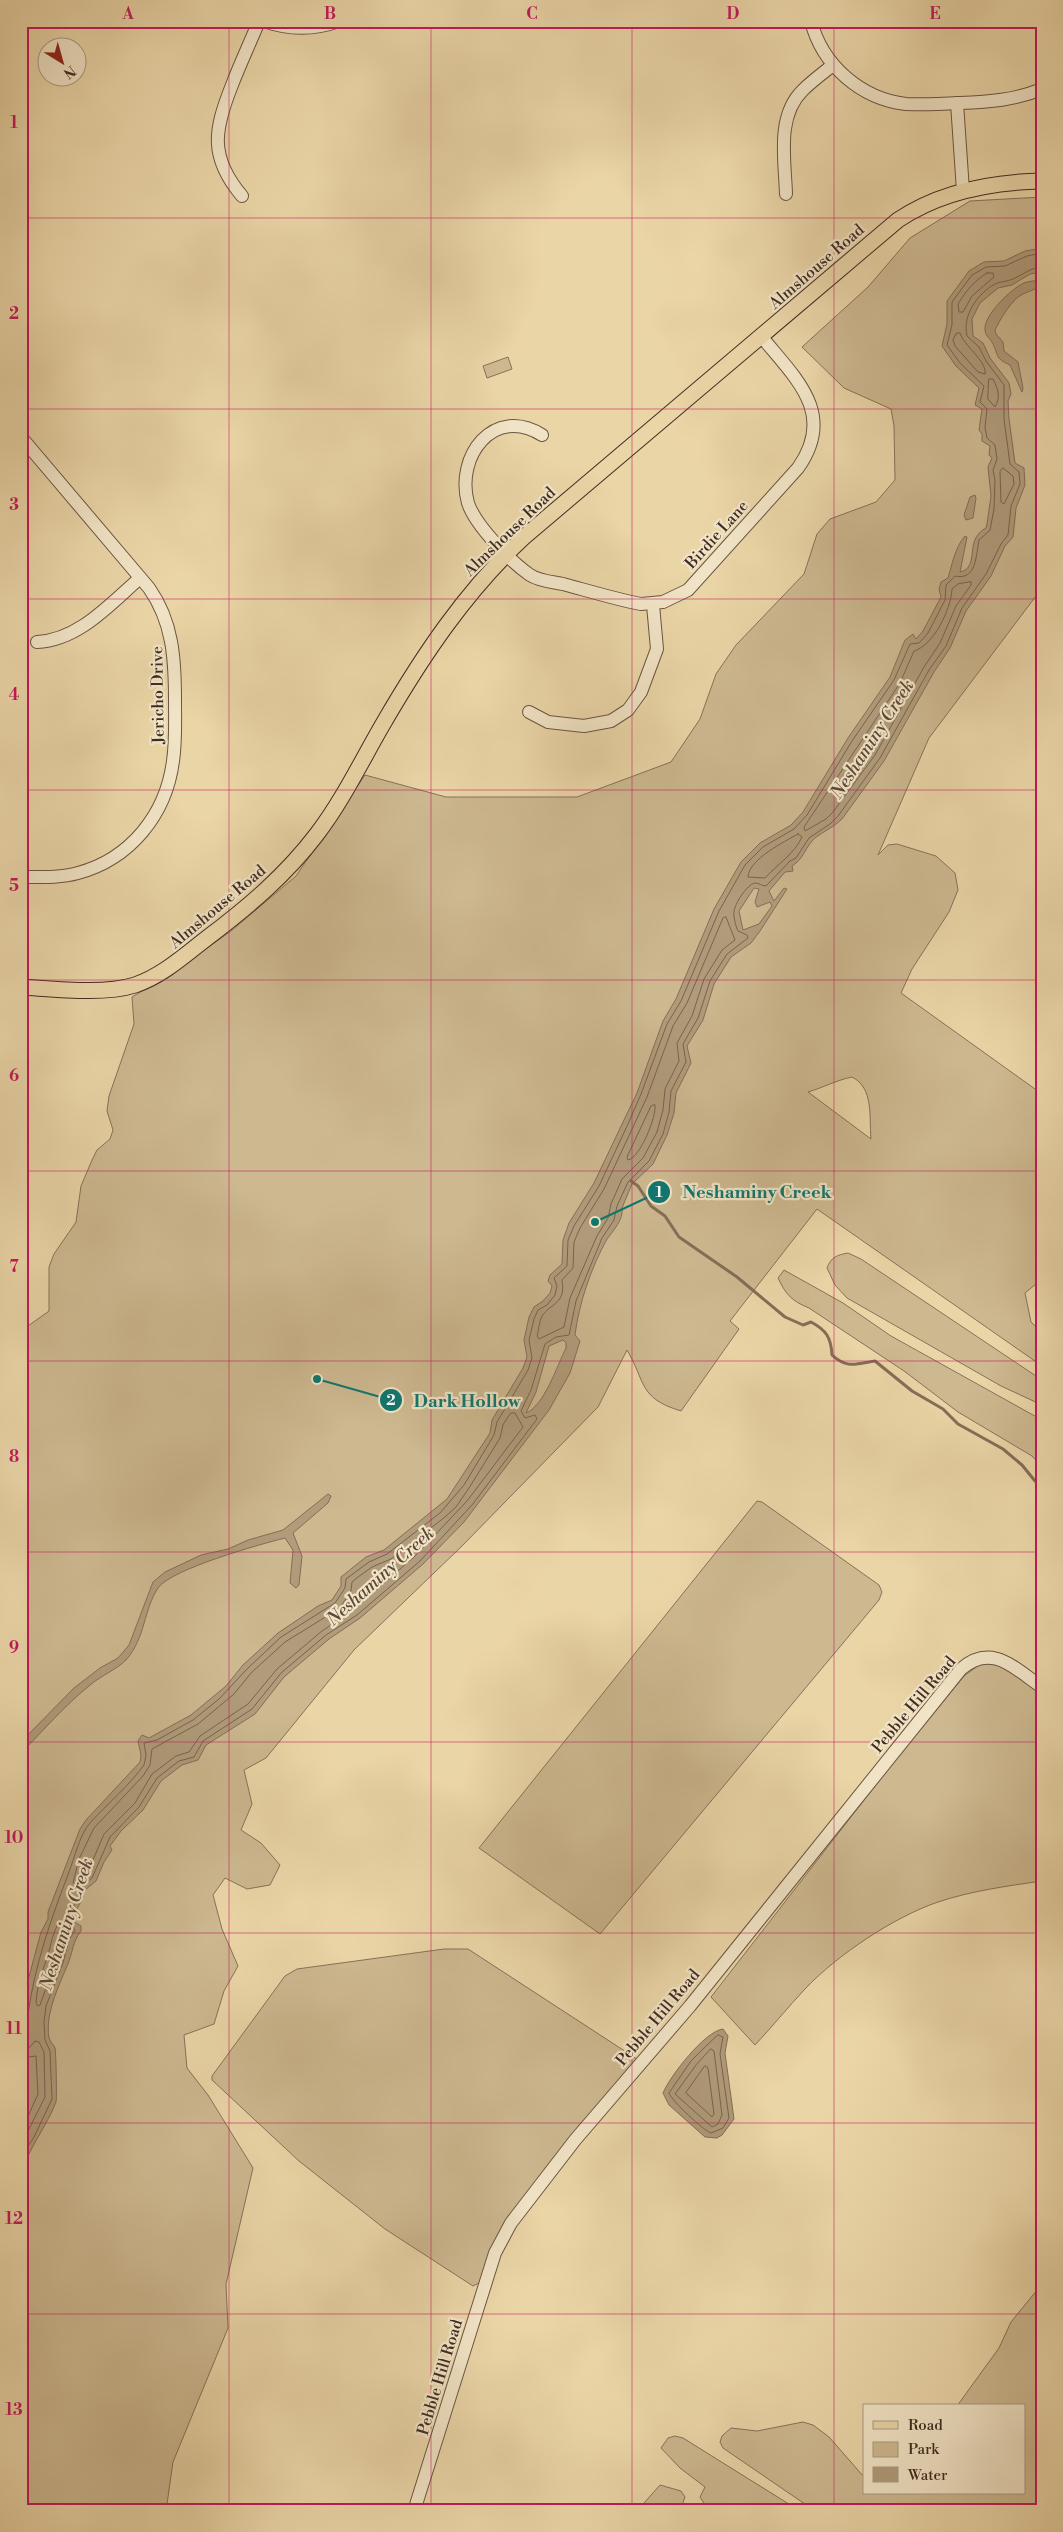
<svg xmlns="http://www.w3.org/2000/svg" width="1063" height="2532" viewBox="0 0 1063 2532" font-family="'Libre Bodoni',serif">
	<style>
		.green { fill: #cdb890; stroke: #867259; fill-rule: evenodd }
		.water { fill: #b09b7a; stroke: #836e57; fill-rule: evenodd }
		.lines { fill: none; stroke-linecap: round; stroke-linejoin: round }
		.shore { stroke: #78634e; stroke-width: 1 }
		.stream { stroke: #836e57; stroke-width: 3 }
		.minor-casing { stroke: #6a5643; stroke-width: 14 }
		.major-casing { stroke: #402b22; stroke-width: 17 }
		.minor { stroke: #f1e4c6; stroke-width: 12 }
		.major { stroke: #ead5a7; stroke-width: 15 }
		.grid { fill: none; stroke: #c2185b; stroke-width: 1; stroke-opacity: 0.55 }
		.labels { text-anchor: middle; stroke-width: 4.5; stroke-linejoin: round; paint-order: stroke }
		.street-label { font-size: 16px; fill: #402b22; stroke: #f1e4c6 }
		.water-label { font-size: 18px; font-style: italic; fill: #5c4738; stroke: #f1e4c6 }
		.leader { fill: none; stroke: #0f766e; stroke-width: 2 }
		.callout-dot { fill: #0f766e; stroke: #f1e4c6; stroke-width: 2 }
		.mark-label { font-size: 15px; text-anchor: middle; font-weight: bold; fill: #fff }
		.callout-label { font-size: 18px; text-anchor: middle; font-weight: bold; fill: #0f766e; stroke: #f1e4c6; stroke-width: 4.5; stroke-linejoin: round; paint-order: stroke }
		.neatline { fill: none; stroke: #c2185b; stroke-width: 2 }
		.grid-label { font-size: 16px; text-anchor: middle; font-weight: bold; fill: #c2185b }
	</style>
	<rect width="100%" height="100%" fill="#ead5a7"/>
	<filter id="stains"><feTurbulence type="fractalNoise" baseFrequency=".004" numOctaves="4"/><feColorMatrix values="0 0 0 0 .2 0 0 0 0 .09 0 0 0 0 .02 0 0 0 .5 -.17"/></filter>
	<radialGradient id="worn" r=".72"><stop offset=".6" stop-color="#630" stop-opacity="0"/><stop offset="1" stop-color="#630" stop-opacity=".3"/></radialGradient>
	<g class="green">
		<path d="M 1042,197 L 1042,588 L 929,738 L 878,855 L 888,845 L 897,844 L 936,856 L 955,873 L 958,890 L 949,912 L 912,969 L 901,993 L 1042,1094 L 1042,1279 L 1025,1293 L 1031,1322 L 1042,1332 L 1042,1366 L 817,1209 L 730,1321 L 739,1329 L 681,1411 C 638,1398 646,1382 627,1350 L 598,1407 L 462,1546 L 354,1650 L 266,1758 L 244,1770 L 252,1804 L 241,1830 L 261,1843 L 280,1865 L 270,1885 L 247,1889 L 225,1878 L 213,1895 L 222,1929 L 238,1966 L 224,1991 L 214,2024 L 184,2035 L 187,2068 L 208,2095 L 253,2168 L 226,2284 L 228,2328 L 173,2462 L 166,2511 L 21,2511 L 21,1331 L 49,1311 L 49,1267 L 54,1254 L 76,1222 L 81,1186 L 92,1160 L 97,1150 L 110,1139 L 113,1130 L 107,1111 L 109,1096 L 134,1024 L 132,997 L 168,976 L 231,931 L 296,876 L 365,775 L 446,797 L 577,797 L 671,762 L 700,719 L 716,674 L 736,645 L 804,574 L 817,534 L 830,519 L 876,502 L 895,480 L 894,426 L 891,409 L 844,388 L 802,347 L 868,287 L 910,238 L 970,201 ZM 852,1077 C 874,1088 869,1117 871,1139 L 808,1092 C 822,1088 837,1080 852,1077 Z"/>
		<path d="M 508,357 L 512,369 L 487,378 L 483,366 Z"/>
		<path d="M 848,1253 L 861,1259 L 1042,1380 L 1042,1405 L 1001,1386 L 847,1298 L 835,1285 L 827,1268 C 831,1257 837,1255 848,1253 Z"/>
		<path d="M 784,1270 L 843,1303 L 891,1336 L 1042,1420 L 1042,1467 L 1032,1456 L 958,1412 L 904,1371 L 809,1308 C 792,1301 786,1295 778,1278 Z"/>
		<path d="M 757,1501 L 762,1502 L 879,1585 L 882,1592 L 879,1600 L 600,1934 L 479,1848 Z"/>
		<path d="M 992,1661 L 999,1663 L 1042,1693 L 1042,1881 C 1007,1886 971,1891 938,1902 C 894,1917 837,1955 805,1989 C 788,2007 772,2027 755,2045 L 711,1997 L 896,1759 L 964,1676 L 979,1665 Z"/>
		<path d="M 444,1949 L 468,1949 L 637,2059 L 540,2177 L 481,2282 L 473,2286 L 385,2229 L 299,2161 L 212,2080 L 212,2076 L 285,1976 L 297,1969 Z"/>
		<path d="M 1042,2284 L 1042,2511 L 815,2511 L 723,2448 L 720,2442 L 722,2436 L 731,2428 L 757,2431 L 803,2422 L 813,2425 L 829,2437 L 864,2477 L 864,2493 L 1024,2493 L 1024,2406 L 957,2406 L 999,2348 L 1011,2322 Z"/>
		<path d="M 675,2436 L 683,2438 L 800,2511 L 709,2511 L 700,2497 L 705,2487 L 680,2468 L 661,2448 L 668,2438 Z"/>
		<path d="M 660,2485 L 681,2491 L 685,2497 L 680,2511 L 641,2511 L 644,2503 Z"/>
	</g>
	<g class="water">
		<path d="M 1042,248 L 1042,272 L 1030,274 L 1012,285 L 998,288 L 980,303 L 972,319 L 973,336 L 983,343 L 990,358 L 1009,383 L 1011,394 L 1008,401 L 1009,419 L 1015,463 L 1024,468 L 1025,485 L 1016,508 L 1013,537 L 1005,546 L 991,576 L 966,611 L 950,648 L 934,672 L 884,761 L 842,819 C 833,828 818,834 812,841 C 803,852 804,858 792,866 L 793,871 L 785,872 L 769,891 L 774,901 L 784,888 L 787,889 L 760,931 L 751,943 L 731,957 L 714,984 L 703,1020 L 687,1046 L 691,1063 L 676,1093 L 674,1113 L 667,1135 L 653,1164 L 632,1184 L 622,1208 C 624,1219 613,1231 607,1239 C 591,1268 579,1303 575,1335 L 580,1341 L 570,1373 L 549,1410 L 464,1522 L 423,1564 L 360,1618 L 329,1639 L 284,1677 L 255,1714 L 206,1745 L 198,1760 L 182,1765 L 161,1781 L 143,1810 L 121,1831 L 110,1846 L 112,1850 L 104,1862 L 96,1881 L 85,1890 C 83,1902 74,1910 73,1921 L 81,1926 L 81,1931 C 72,1942 73,1953 67,1966 C 58,1988 45,2014 49,2038 C 50,2042 54,2045 55,2048 C 56,2052 57,2099 56,2102 C 47,2126 28,2149 21,2174 L 21,2047 L 25,2032 L 22,2026 L 27,1984 L 41,1932 L 48,1919 L 48,1912 L 80,1829 L 86,1820 L 140,1762 L 141,1755 L 138,1741 L 142,1735 L 149,1738 L 191,1715 L 226,1686 L 243,1665 L 278,1633 L 318,1606 L 332,1600 L 341,1586 L 341,1577 L 366,1557 L 384,1550 L 447,1499 L 490,1433 L 492,1420 L 523,1368 L 527,1357 L 524,1340 L 529,1317 L 534,1307 L 543,1301 L 550,1293 L 552,1286 L 548,1281 L 550,1275 L 562,1264 L 563,1240 L 569,1223 L 594,1183 L 623,1122 L 637,1093 L 663,1021 L 676,999 L 714,909 L 741,862 L 760,843 L 791,825 L 803,812 L 848,738 L 890,677 L 905,640 L 913,634 L 916,639 L 923,631 L 941,597 L 939,589 L 941,582 L 948,578 C 952,565 955,547 965,536 L 967,537 L 960,572 C 981,567 963,540 986,528 L 987,524 L 991,496 L 988,467 L 992,458 L 989,455 L 990,446 L 982,441 L 982,434 L 979,430 L 982,409 L 975,405 L 979,388 L 956,366 L 942,346 L 947,324 L 947,301 L 969,271 L 984,262 L 1004,261 L 1025,251 ZM 754,888 L 759,889 L 755,902 L 757,907 L 770,902 L 772,906 L 759,924 L 743,930 L 739,911 ZM 563,1340 L 566,1343 L 566,1348 C 557,1366 544,1406 526,1413 L 536,1392 L 549,1346 Z"/>
		<path d="M 1040,280 L 1042,283 C 1036,291 1026,291 1018,297 C 1008,306 1001,318 995,330 L 996,334 L 1003,342 L 1004,351 L 1018,362 L 1023,388 L 1022,392 L 1010,365 C 994,358 999,355 992,342 C 989,337 985,336 985,329 C 984,315 1012,288 1024,283 C 1029,281 1035,281 1040,280 Z"/>
		<path d="M 975,495 L 976,498 L 973,518 L 966,520 L 964,515 L 970,497 Z"/>
		<path d="M 328,1494 L 331,1496 L 328,1503 L 293,1533 L 302,1556 L 299,1585 L 296,1588 L 290,1583 L 293,1550 L 285,1538 C 261,1544 171,1569 158,1588 C 143,1611 146,1637 126,1660 C 116,1670 100,1676 89,1686 C 64,1706 44,1730 21,1753 L 21,1742 L 74,1688 L 100,1668 L 118,1658 L 129,1645 L 153,1582 L 165,1572 L 201,1555 L 228,1549 L 248,1540 L 283,1530 Z"/>
		<path d="M 723,2029 L 728,2036 L 725,2053 L 734,2119 L 722,2135 L 717,2138 L 705,2137 L 669,2105 L 663,2093 C 670,2076 705,2031 723,2029 Z"/>
	</g>
	<g class="lines">
		<g class="shore">
			<path d="M 987,273 L 993,273 L 994,277 L 972,296 L 963,312 L 959,312 L 958,304 C 966,291 974,281 987,273 Z"/>
			<path d="M 957,333 L 960,333 C 964,346 987,361 985,374 L 978,372 L 955,346 L 953,340 Z"/>
			<path d="M 989,379 L 993,379 C 998,389 1001,397 995,407 L 988,399 Z"/>
			<path d="M 1003,468 L 1013,476 L 1014,484 L 1004,504 L 1001,502 L 1000,472 Z"/>
			<path d="M 971,582 L 971,585 L 956,606 L 940,643 L 924,667 L 875,755 L 833,812 L 826,819 L 805,831 L 804,827 L 900,683 L 914,651 C 934,645 951,609 952,589 L 958,584 Z"/>
			<path d="M 798,834 L 802,837 C 795,853 777,865 765,878 L 748,877 C 749,859 784,842 798,834 Z"/>
			<path d="M 726,917 L 735,940 L 722,950 L 704,979 L 692,1016 L 677,1043 L 679,1061 L 665,1089 L 663,1110 L 657,1132 L 643,1158 L 622,1179 L 611,1204 L 608,1218 L 597,1236 L 570,1298 L 564,1327 L 539,1339 L 537,1336 C 539,1330 539,1321 542,1316 C 552,1302 566,1304 562,1280 L 573,1268 L 574,1242 L 580,1228 L 604,1189 L 633,1127 L 647,1097 L 673,1026 L 687,1003 L 723,918 Z"/>
			<path d="M 655,1105 C 657,1116 640,1158 628,1160 L 627,1157 L 651,1106 Z"/>
			<path d="M 511,1413 L 515,1413 L 523,1427 L 467,1501 L 415,1556 L 353,1610 L 322,1631 L 277,1669 L 248,1704 L 200,1736 L 189,1752 L 176,1756 L 152,1774 L 135,1803 L 104,1834 L 87,1874 L 76,1883 L 73,1883 L 79,1859 L 94,1828 L 143,1776 L 150,1765 L 152,1749 L 198,1724 L 234,1694 L 251,1673 L 285,1642 L 340,1608 L 351,1591 L 352,1582 L 358,1577 L 372,1567 L 391,1559 L 445,1517 L 456,1507 L 469,1488 L 500,1438 L 503,1425 Z"/>
			<path d="M 61,1923 L 66,1932 L 40,2005 L 38,2006 L 36,2003 C 37,1987 41,1975 46,1961 C 51,1947 51,1937 58,1924 Z"/>
			<path d="M 21,2018 L 28,2014 C 35,1964 51,1919 69,1872 C 74,1859 80,1834 90,1823 C 107,1804 129,1786 144,1765 L 146,1755 L 144,1743 L 157,1740 L 193,1720 L 219,1699 L 247,1669 L 281,1637 L 335,1603 L 345,1588 L 346,1579 L 369,1562 L 387,1554 L 440,1513 L 464,1485 L 494,1435 L 497,1422 L 528,1370 L 532,1358 L 529,1340 L 534,1319 L 538,1310 L 547,1305 L 555,1295 L 557,1286 L 554,1278 L 567,1266 L 568,1240 L 574,1226 L 599,1186 L 628,1124 L 641,1094 L 667,1024 L 681,1001 L 719,911 L 745,865 L 763,847 L 794,829 L 807,815 L 852,741 L 894,680 L 910,644 L 919,643 L 928,633 L 945,600 L 946,585 L 955,576 C 977,581 976,554 979,540 L 990,530 L 994,509 L 995,480 L 993,470 L 997,459 L 995,445 L 987,438 L 985,427 L 987,409 L 980,402 L 984,386 L 960,363 L 947,345 L 952,325 L 952,302 L 972,275 L 986,267 L 1005,266 L 1027,256 L 1042,253"/>
			<path d="M 718,2035 L 723,2037 L 720,2054 L 729,2118 L 723,2128 L 711,2133 C 704,2131 671,2100 669,2093 L 691,2061 Z"/>
			<path d="M 711,2049 L 714,2051 L 722,2115 L 718,2124 L 712,2127 L 675,2094 L 696,2065 Z"/>
			<path d="M 21,2050 L 29,2048 L 35,2041 L 39,2042 L 44,2052 L 45,2097 L 21,2145"/>
			<path d="M 21,2058 L 36,2056 L 38,2094 L 21,2132"/>
			<path d="M 705,2066 L 708,2068 L 714,2114 L 712,2117 L 686,2093 Z"/>
			<path d="M 21,2157 L 34,2137 L 52,2099 L 50,2051 L 45,2040 L 44,2022 L 46,2006 L 63,1963 L 69,1940 L 75,1930 L 69,1923 L 69,1915 L 79,1896 L 80,1888 L 92,1878 L 110,1837 L 139,1807 L 157,1778 L 179,1761 L 194,1757 L 203,1741 L 252,1709 L 281,1673 L 326,1635 L 357,1615 L 420,1561 L 472,1505 L 537,1419 L 535,1415 L 525,1418 L 521,1411 L 531,1390 L 545,1344 L 556,1337 L 569,1335 L 576,1301 L 602,1238 L 614,1220 L 617,1206 L 628,1182 L 649,1161 L 663,1134 L 669,1112 L 671,1091 L 686,1062 L 683,1044 L 698,1018 L 710,981 L 727,954 L 748,938 L 747,935 L 738,931 C 736,927 733,916 734,912 C 734,905 747,884 755,883 C 759,883 762,886 766,886 L 790,861 L 796,858 L 809,838 L 830,824 L 838,816 L 880,758 L 929,670 L 946,646 L 962,608 L 986,574 L 1001,544 L 1008,535 L 1011,506 L 1020,484 L 1019,472 L 1010,464 L 1004,419 L 1004,385 L 986,361 L 979,347 L 967,336 C 962,316 977,294 995,284 C 1000,281 1007,282 1013,279 C 1024,274 1030,268 1042,267"/>
		</g>
		<path class="stream" d="M 631,1181 L 638,1186 L 651,1206 L 665,1216 L 679,1237 L 737,1277 L 785,1317 L 803,1325 L 811,1322 C 826,1330 831,1337 832,1355 C 847,1369 856,1364 875,1361 L 912,1391 L 943,1409 L 958,1424 L 1003,1449 L 1022,1465 L 1035,1481 L 1042,1483"/>
		<defs>
			<g id="minor">
				<path d="M 264,21 C 289,30 314,30 339,21"/>
				<path d="M 811,21 C 822,65 861,99 906,104 C 924,105 942,104 960,103 C 989,102 1015,100 1042,89"/>
				<path d="M 957,103 L 963,191"/>
				<path d="M 786,194 C 785,160 776,116 803,90 C 812,81 823,73 833,65"/>
				<path d="M 242,196 C 209,157 214,130 232,85 C 240,64 250,43 259,21"/>
				<path d="M 542,435 C 494,405 455,456 468,503 C 475,525 511,562 530,575 C 539,581 553,582 563,584 C 589,591 615,599 641,604 L 663,602 L 688,590 L 798,468 C 837,413 795,378 761,336"/>
				<path d="M 21,437 L 149,588 C 173,622 175,659 175,700 C 175,721 176,741 173,761 C 166,815 130,859 78,873 C 60,878 40,877 21,877"/>
				<path d="M 37,642 C 79,640 110,604 140,578"/>
				<path d="M 529,712 L 548,722 L 584,726 L 611,721 L 628,710 L 641,692 L 657,649 L 653,605"/>
				<path d="M 414,2511 L 495,2253 L 511,2223 L 575,2140 L 690,2006 L 961,1669 C 992,1642 1015,1669 1042,1687"/>
			</g>
			<path id="major" d="M 21,987 C 55,989 103,995 135,985 C 162,976 185,955 207,938 C 248,907 286,875 317,834 C 343,800 362,760 383,724 C 423,655 466,591 524,537 L 898,220 C 941,191 991,182 1042,181"/>
		</defs>
		<use href="#minor" class="minor-casing"/>
		<use href="#major" class="major-casing"/>
		<use href="#minor" class="minor"/>
		<use href="#major" class="major"/>
	</g>
	<path class="grid" d="M 229,21 L 229,2511M 431,21 L 431,2511M 632,21 L 632,2511M 834,21 L 834,2511M 21,218 L 1042,218M 21,409 L 1042,409M 21,599 L 1042,599M 21,790 L 1042,790M 21,980 L 1042,980M 21,1171 L 1042,1171M 21,1361 L 1042,1361M 21,1552 L 1042,1552M 21,1742 L 1042,1742M 21,1933 L 1042,1933M 21,2123 L 1042,2123M 21,2314 L 1042,2314"/>
	<g class="labels">
		<g class="street-label">
			<text transform="translate(816 266) rotate(-41)" y="6">Almshouse Road</text>
			<text transform="translate(509 531) rotate(-44)" y="6">Almshouse Road</text>
			<text transform="translate(716 534) rotate(-48)" y="6">Birdie Lane</text>
			<text transform="translate(157 695) rotate(-91)" y="6">Jericho Drive</text>
			<text transform="translate(217 906) rotate(-40)" y="6">Almshouse Road</text>
			<text transform="translate(913 1704) rotate(-50)" y="6">Pebble Hill Road</text>
			<text transform="translate(657 2017) rotate(-50)" y="6">Pebble Hill Road</text>
			<text transform="translate(439 2377) rotate(-73)" y="6">Pebble Hill Road</text>
		</g>
		<g class="water-label">
			<text transform="translate(872 739) rotate(-57)" y="6">Neshaminy Creek</text>
			<text transform="translate(380 1576) rotate(-42)" y="6">Neshaminy Creek</text>
			<text transform="translate(66 1924) rotate(-72)" y="6">Neshaminy Creek</text>
		</g>
	</g>
	<path class="leader" d="M595 1222L659 1192M317 1379L391 1400"/>
	<g class="callout-dot">
		<circle cx="595" cy="1222" r="5"/>
		<circle cx="317" cy="1379" r="5"/>
		<circle cx="659" cy="1192" r="12"/>
		<circle cx="391" cy="1400" r="12"/>
	</g>
	<g class="mark-label">
		<text x="659" y="1197">1</text>
		<text x="391" y="1405">2</text>
	</g>
	<g class="callout-label">
		<text x="757" y="1198">Neshaminy Creek</text>
		<text x="467" y="1407">Dark Hollow</text>
	</g>
	<rect width="1063" height="2532" fill="none" stroke="#ead5a7" stroke-width="55"/>
	<rect x="863" y="2404" width="162" height="90" fill="#f1e4c6" stroke="#aa9a84"/>
	<rect x="873" y="2421" width="25" height="8" fill="#ead5a7" stroke="#aa9a84"/>
	<text x="908" y="2430" font-size="15" fill="#402b22">Road</text>
	<rect x="873" y="2442" width="25" height="15" fill="#cdb890" stroke="#aa9a84"/>
	<text x="908" y="2454" font-size="15" fill="#402b22">Park</text>
	<rect x="873" y="2467" width="25" height="15" fill="#b09b7a" stroke="#aa9a84"/>
	<text x="908" y="2480" font-size="15" fill="#402b22">Water</text>
	<g transform="translate(62 62) rotate(143)"><circle r="24" fill="#f1e4c6" stroke="#aa9a84"/>
	<path d="M0-4L9 19L0 12L-9 19Z" fill="#8f2418"/>
	<text y="-8" font-size="14" font-weight="bold" text-anchor="middle" fill="#402b22">N</text>
	</g>
	<rect x="28" y="28" width="1008" height="2476" class="neatline"/>
	<g class="grid-label">
		<text x="128" y="19">A</text>
		<text x="330" y="19">B</text>
		<text x="532" y="19">C</text>
		<text x="733" y="19">D</text>
		<text x="935" y="19">E</text>
		<text x="14" y="128">1</text>
		<text x="14" y="319">2</text>
		<text x="14" y="510">3</text>
		<text x="14" y="700">4</text>
		<text x="14" y="891">5</text>
		<text x="14" y="1081">6</text>
		<text x="14" y="1272">7</text>
		<text x="14" y="1462">8</text>
		<text x="14" y="1653">9</text>
		<text x="14" y="1843">10</text>
		<text x="14" y="2034">11</text>
		<text x="14" y="2224">12</text>
		<text x="14" y="2415">13</text>
	</g>
	<rect width="100%" height="100%" filter="url(#stains)"/>
	<rect width="100%" height="100%" fill="url(#worn)"/>
</svg>
